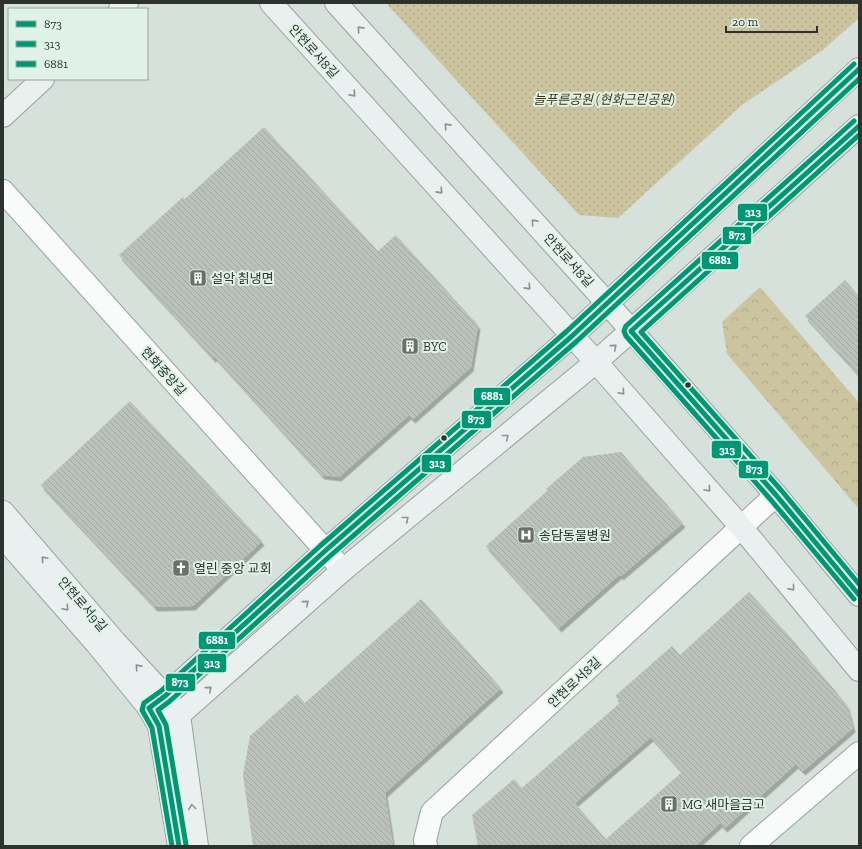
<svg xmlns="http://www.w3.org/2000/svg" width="862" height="849" viewBox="0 0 862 849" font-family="'Zilla Slab','Noto Sans KR',serif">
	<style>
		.forest { fill: url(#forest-crowns) }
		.park { fill: url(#park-dots) }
		.building { fill: url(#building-back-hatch); fill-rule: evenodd; filter: url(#shadow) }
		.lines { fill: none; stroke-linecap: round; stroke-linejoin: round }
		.street-casing { stroke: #98a09b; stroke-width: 24 }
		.secondary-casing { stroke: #98a09b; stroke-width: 24 }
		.street { stroke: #f9fafa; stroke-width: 22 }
		.secondary { stroke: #eaf0ef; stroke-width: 22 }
		.bus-1-casing { stroke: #e0f2e8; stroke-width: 8 }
		.bus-2-casing { stroke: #e0f2e8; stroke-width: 8 }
		.bus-3-casing { stroke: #e0f2e8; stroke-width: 8 }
		.bus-1 { stroke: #009775; stroke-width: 5 }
		.bus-2 { stroke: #009775; stroke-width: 5 }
		.bus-3 { stroke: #009775; stroke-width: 5 }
		.oneway { stroke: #8b928f }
		.bus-dot { fill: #2c332f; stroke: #e0f2e8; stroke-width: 1.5 }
		.labels { text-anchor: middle; stroke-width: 4; stroke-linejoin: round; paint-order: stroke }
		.street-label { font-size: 13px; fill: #2c332f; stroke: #e0f2e8 }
		.park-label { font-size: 13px; font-style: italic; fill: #41350e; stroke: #e0f2e8 }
		.poi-label { font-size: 13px; fill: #2c332f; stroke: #e0f2e8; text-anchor: start }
		.line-badge { stroke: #e0f2e8; stroke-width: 1.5 }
		.badge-label { font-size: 11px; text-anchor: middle; font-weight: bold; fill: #fff }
	</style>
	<defs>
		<pattern id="forest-crowns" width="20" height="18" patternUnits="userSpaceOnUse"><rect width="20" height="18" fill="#cbc49f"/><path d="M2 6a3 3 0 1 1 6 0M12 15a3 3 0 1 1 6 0" fill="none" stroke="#aea989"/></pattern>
		<pattern id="park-dots" width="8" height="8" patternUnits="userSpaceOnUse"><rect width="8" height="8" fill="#cbc49f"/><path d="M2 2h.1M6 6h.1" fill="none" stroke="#aea989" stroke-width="1.8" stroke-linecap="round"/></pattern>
		<pattern id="building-back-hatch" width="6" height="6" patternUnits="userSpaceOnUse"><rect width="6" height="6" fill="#bbc1bb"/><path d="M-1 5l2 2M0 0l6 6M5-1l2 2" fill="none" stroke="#a1a6a1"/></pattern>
		<filter id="shadow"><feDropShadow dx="2.5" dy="4.5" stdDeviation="0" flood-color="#0004"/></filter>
	</defs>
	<rect width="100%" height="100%" fill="#d7e1db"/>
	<path class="forest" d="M 760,287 L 859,403 L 859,509 L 727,354 L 722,322 Z"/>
	<path class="park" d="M 386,3 L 859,3 L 859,18 L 823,50 L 742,105 L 618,218 L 579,215 Z"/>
	<g class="building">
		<path d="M 264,127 L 378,251 L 396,235 L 478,325 L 471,367 L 413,419 L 409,415 L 339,477 L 322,475 L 215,357 L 213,358 L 119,255 L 183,197 L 185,199 Z"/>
		<path d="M 845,280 L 859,296 L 859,375 L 805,316 Z"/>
		<path d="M 130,401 L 262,541 L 193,606 L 155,607 L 41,485 Z"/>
		<path d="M 621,452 L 683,523 L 621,576 L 620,574 L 559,628 L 486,546 L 547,491 L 546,489 L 583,457 Z"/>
		<path d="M 749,592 L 793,640 L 847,705 L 853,728 L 803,771 L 796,764 L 725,828 L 720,823 L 695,846 L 478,846 L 472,815 L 514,779 L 522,788 L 621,702 L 615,696 L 672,646 L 680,655 ZM 651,737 L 682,772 L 606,839 L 575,803 Z"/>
		<path d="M 421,599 L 501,688 L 385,793 L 393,846 L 253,846 L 243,775 L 250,736 L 297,694 L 305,703 Z"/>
	</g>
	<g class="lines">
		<defs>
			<g id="street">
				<path d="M 3,191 L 343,570"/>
				<path d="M 426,846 L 425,840 L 432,812 L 776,495"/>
				<path d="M 751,846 L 859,753"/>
			</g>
			<g id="secondary">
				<path d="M 271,3 L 596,362 L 742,528 L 859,670"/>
				<path d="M 336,3 L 607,303 L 776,495 L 859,595"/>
				<path d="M 120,9 L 127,3"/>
				<path d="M 3,116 L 43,79"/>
				<path d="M 3,512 L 116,643 L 165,696 L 179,715 L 197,846"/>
				<path d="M 3,537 L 96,643 L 149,708 L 159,726 L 179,846"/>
				<path d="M 149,708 L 165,696 L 325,551 L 572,336 L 859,69"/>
				<path d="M 159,726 L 179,715 L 343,570 L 596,362 L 859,126"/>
			</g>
		</defs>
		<use href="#street" class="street-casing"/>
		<use href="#secondary" class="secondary-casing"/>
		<use href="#street" class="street"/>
		<use href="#secondary" class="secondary"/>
		<defs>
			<g id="bus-1">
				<path d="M 859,126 L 631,331 L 776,495 L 859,595"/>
				<path d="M 179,846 L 159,726 L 149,708 L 165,696 L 325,551 L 572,336 L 859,69"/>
			</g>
			<g id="bus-2">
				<path d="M 854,599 L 771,500 L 626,336 L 624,331 L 626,326 L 854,121"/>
				<path d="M 186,845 L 166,725 L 158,710 L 170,701 L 330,556 L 577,341 L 859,79"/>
			</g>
			<g id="bus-3">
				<path d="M 859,135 L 641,332 L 781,490 L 859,584"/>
				<path d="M 172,846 L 152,728 L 142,710 L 144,703 L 161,691 L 320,546 L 567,331 L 854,64"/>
			</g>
		</defs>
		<use href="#bus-1" class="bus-1-casing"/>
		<use href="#bus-2" class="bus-2-casing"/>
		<use href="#bus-3" class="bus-3-casing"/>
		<use href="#bus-1" class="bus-1"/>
		<use href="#bus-2" class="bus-2"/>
		<use href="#bus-3" class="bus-3"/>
	</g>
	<defs><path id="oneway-chevron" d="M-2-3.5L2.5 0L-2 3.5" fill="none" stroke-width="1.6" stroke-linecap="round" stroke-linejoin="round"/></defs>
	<g class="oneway">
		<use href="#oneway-chevron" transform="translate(360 29) rotate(-132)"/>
		<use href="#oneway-chevron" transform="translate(353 94) rotate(48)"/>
		<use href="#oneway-chevron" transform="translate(447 126) rotate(-132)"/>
		<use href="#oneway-chevron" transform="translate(440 191) rotate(48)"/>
		<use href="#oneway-chevron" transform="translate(534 222) rotate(-132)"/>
		<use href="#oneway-chevron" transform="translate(528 287) rotate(48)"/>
		<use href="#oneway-chevron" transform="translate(614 347) rotate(-41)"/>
		<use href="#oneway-chevron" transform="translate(622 392) rotate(49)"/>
		<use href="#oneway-chevron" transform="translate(506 437) rotate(-39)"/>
		<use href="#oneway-chevron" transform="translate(708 489) rotate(49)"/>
		<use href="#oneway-chevron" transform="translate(406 519) rotate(-39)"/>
		<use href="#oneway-chevron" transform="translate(44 559) rotate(-131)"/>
		<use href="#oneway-chevron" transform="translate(792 588) rotate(51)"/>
		<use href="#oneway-chevron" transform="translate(306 603) rotate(-41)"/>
		<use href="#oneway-chevron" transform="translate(66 608) rotate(49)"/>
		<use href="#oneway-chevron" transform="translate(138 667) rotate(-132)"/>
		<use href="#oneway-chevron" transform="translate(209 689) rotate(-41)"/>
		<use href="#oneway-chevron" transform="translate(192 807) rotate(-98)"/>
	</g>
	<defs>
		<symbol id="building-square" viewBox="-11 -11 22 22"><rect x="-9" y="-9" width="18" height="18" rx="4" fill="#68706b" stroke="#e0f2e8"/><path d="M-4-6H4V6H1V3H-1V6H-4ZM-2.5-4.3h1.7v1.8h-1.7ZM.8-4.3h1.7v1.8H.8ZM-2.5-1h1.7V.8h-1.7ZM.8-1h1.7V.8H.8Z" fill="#fff"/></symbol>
		<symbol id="hospital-square" viewBox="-11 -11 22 22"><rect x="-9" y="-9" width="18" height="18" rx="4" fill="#68706b" stroke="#e0f2e8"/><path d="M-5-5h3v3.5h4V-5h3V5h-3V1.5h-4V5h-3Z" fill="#fff"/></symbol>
		<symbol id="church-square" viewBox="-11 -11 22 22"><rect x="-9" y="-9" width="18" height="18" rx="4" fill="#68706b" stroke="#e0f2e8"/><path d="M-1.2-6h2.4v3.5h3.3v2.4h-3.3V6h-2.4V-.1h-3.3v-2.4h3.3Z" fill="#fff"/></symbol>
	</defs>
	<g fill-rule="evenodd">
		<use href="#building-square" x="188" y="268" width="20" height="20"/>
		<use href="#building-square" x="400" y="336" width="20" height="20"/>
		<use href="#hospital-square" x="516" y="525" width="20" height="20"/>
		<use href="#church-square" x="171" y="558" width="20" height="20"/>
		<use href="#building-square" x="659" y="794" width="20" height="20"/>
	</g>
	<g class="bus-dot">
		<circle cx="688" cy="385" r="3.5"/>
		<circle cx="444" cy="438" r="3.5"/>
	</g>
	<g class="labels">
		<g class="street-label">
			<text transform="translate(314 51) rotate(48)" y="5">안현로서8길</text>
			<text transform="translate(569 260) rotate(48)" y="5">안현로서8길</text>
			<text transform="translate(164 371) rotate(48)" y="5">현화중앙길</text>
			<text transform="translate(83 604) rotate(49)" y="5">안현로서9길</text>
			<text transform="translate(574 682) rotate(-43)" y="5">안현로서8길</text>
		</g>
		<g class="park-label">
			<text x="604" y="104">늘푸른공원 (현화근린공원)</text>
		</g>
		<g class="poi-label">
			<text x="211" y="283">설악 칡냉면</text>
			<text x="423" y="351">BYC</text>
			<text x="539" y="540">송담동물병원</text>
			<text x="194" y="573">열린 중앙 교회</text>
			<text x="682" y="809">MG 새마을금고</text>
		</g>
	</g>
	<g class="line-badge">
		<rect x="737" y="203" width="31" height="19" rx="4" fill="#009775"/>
		<rect x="722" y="226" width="30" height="19" rx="4" fill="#009775"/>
		<rect x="701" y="251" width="38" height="19" rx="4" fill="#009775"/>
		<rect x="473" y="387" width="38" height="19" rx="4" fill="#009775"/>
		<rect x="461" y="410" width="31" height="19" rx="4" fill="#009775"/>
		<rect x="711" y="440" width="31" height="19" rx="4" fill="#009775"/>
		<rect x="421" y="454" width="31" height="19" rx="4" fill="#009775"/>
		<rect x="738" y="460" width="31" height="19" rx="4" fill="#009775"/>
		<rect x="198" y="631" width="38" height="19" rx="4" fill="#009775"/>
		<rect x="197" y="653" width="30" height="20" rx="4" fill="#009775"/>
		<rect x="165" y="673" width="31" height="19" rx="4" fill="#009775"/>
	</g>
	<g class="badge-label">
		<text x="753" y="216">313</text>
		<text x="737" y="239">873</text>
		<text x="720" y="264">6881</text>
		<text x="492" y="400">6881</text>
		<text x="476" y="423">873</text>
		<text x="727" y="454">313</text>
		<text x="437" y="467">313</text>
		<text x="754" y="473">873</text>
		<text x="217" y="644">6881</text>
		<text x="212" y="667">313</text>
		<text x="180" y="686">873</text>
	</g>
	<rect width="862" height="849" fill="none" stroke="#2c332f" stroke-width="8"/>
	<rect x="8" y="8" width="140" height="72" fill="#e0f2e8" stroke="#98a69e"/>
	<rect x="16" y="21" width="20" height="6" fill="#009775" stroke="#98a69e"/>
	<text x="44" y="28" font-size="12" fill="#2c332f">873</text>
	<rect x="16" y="41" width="20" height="6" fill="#009775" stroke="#98a69e"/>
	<text x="44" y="48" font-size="12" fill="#2c332f">313</text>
	<rect x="16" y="61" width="20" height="6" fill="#009775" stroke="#98a69e"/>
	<text x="44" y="68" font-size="12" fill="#2c332f">6881</text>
	<path d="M726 26v6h91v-6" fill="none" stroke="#2c332f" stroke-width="2"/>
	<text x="732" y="26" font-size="12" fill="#2c332f" stroke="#e0f2e8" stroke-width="3" paint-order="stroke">20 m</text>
</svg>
